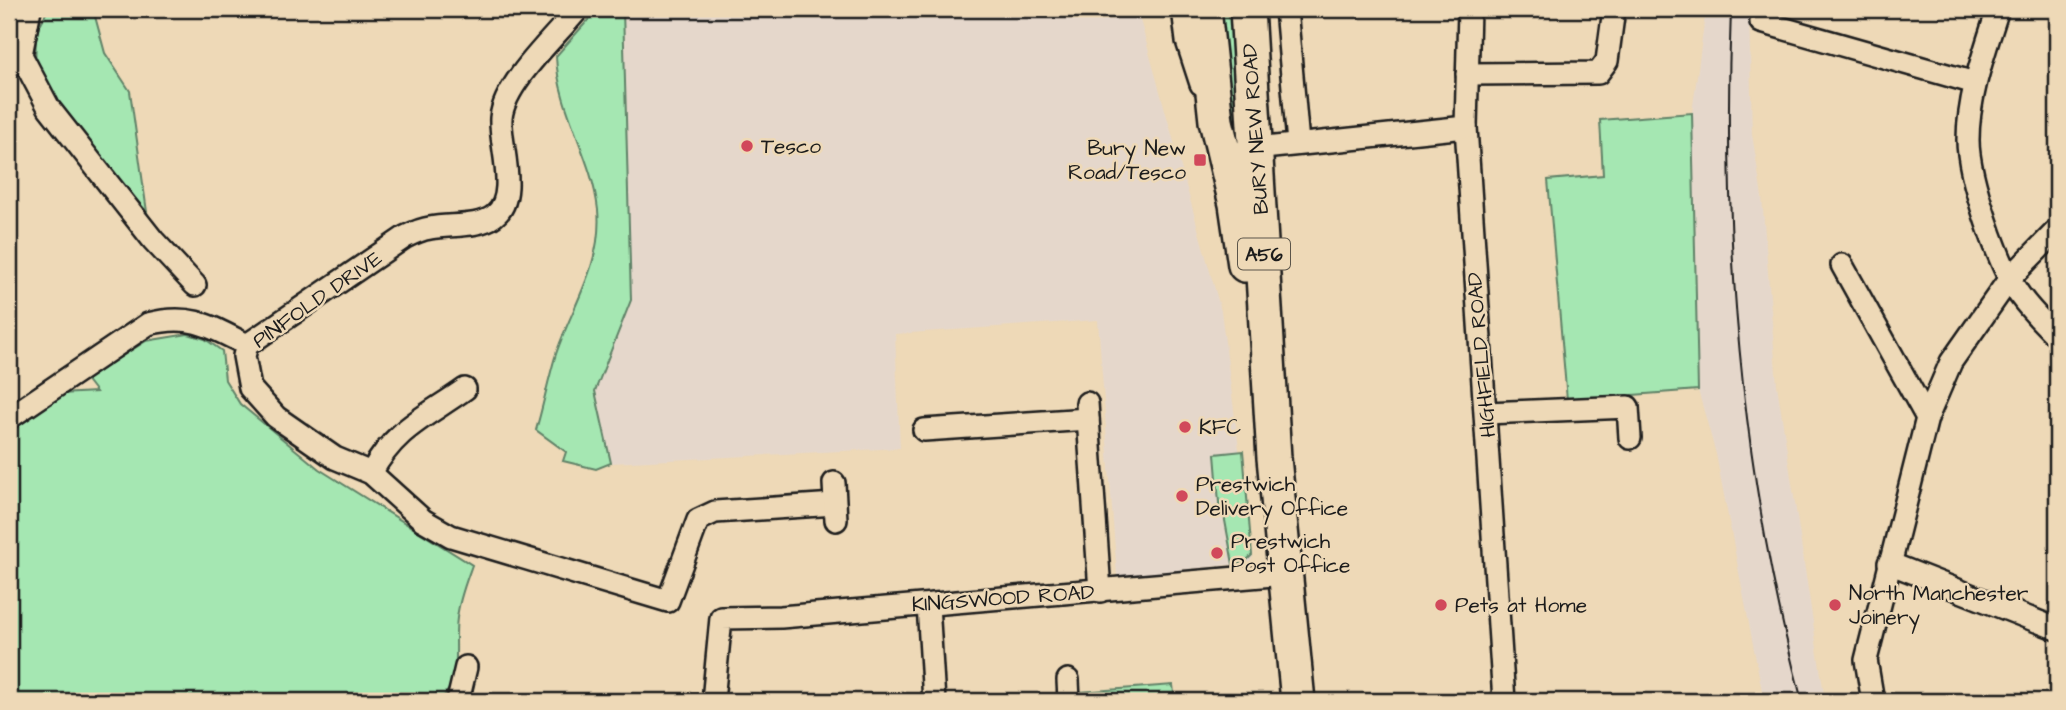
<svg xmlns="http://www.w3.org/2000/svg" width="2066" height="710" viewBox="0 0 2066 710" font-family="'Architects Daughter',sans-serif">
	<style>
		.built { fill: #e5d7cb }
		.green { fill: #a5e7b2; stroke: #608267; stroke-width: 2 }
		.lines { fill: none; stroke-linecap: round; stroke-linejoin: round }
		.minor-casing { stroke: #1c1c1c; stroke-width: 26 }
		.trunk-casing { stroke: #1c1c1c; stroke-width: 38 }
		.minor { stroke: #eed9b7; stroke-width: 21 }
		.trunk { stroke: #eed9b7; stroke-width: 33 }
		.tram { stroke: #1c1c1c; stroke-width: 2 }
		.poi-dot { fill: #d1495b; stroke: #eed9b7; stroke-width: 2.5 }
		.labels { text-anchor: middle; stroke-width: 5; stroke-linejoin: round; paint-order: stroke }
		.shield { fill: #eed9b7; stroke: #5b554a; stroke-width: 2 }
		.shield-label { font-size: 19px; font-weight: bold; fill: #1c1c1c }
		.street-label { font-size: 21px; fill: #1c1c1c; stroke: #eed9b7 }
		.poi-label { font-size: 21px; fill: #1c1c1c; stroke: #eed9b7; text-anchor: start }
	</style>
	<rect width="100%" height="100%" fill="#eed9b7"/>
	<filter id="ink" filterUnits="userSpaceOnUse"><feTurbulence type="fractalNoise" baseFrequency=".0143" numOctaves="2"/><feDisplacementMap in="SourceGraphic" scale="14" xChannelSelector="R" yChannelSelector="G"/><feConvolveMatrix kernelMatrix="1 2 1 2 8 2 1 2 1" color-interpolation-filters="sRGB"/></filter>
	<g filter="url(#ink)">
		<g class="built">
			<path d="M 623,9 L 1137,9 L 1221,311 L 1253,556 L 1250,563 L 1117,576 L 1098,320 L 895,334 L 900,448 L 611,463 L 595,391 L 631,299 Z"/>
			<path d="M 1706,9 L 1749,9 L 1752,134 L 1762,197 L 1777,385 L 1825,701 L 1764,701 L 1716,454 L 1698,390 L 1692,113 Z"/>
		</g>
		<g class="green">
			<path d="M 48,9 L 93,9 L 105,53 L 130,91 L 147,212 L 63,116 L 35,71 L 36,33 Z"/>
			<path d="M 598,9 L 623,9 L 631,300 L 595,391 L 611,463 L 596,469 L 563,461 L 566,452 L 536,430 C 543,406 548,381 555,357 C 571,307 603,265 598,210 C 592,156 558,110 556,56 Z"/>
			<path d="M 1215,9 L 1234,9 L 1244,135 L 1237,132 L 1231,115 Z"/>
			<path d="M 1692,113 L 1698,390 L 1567,400 L 1548,180 L 1603,175 L 1600,120 Z"/>
			<path d="M 188,334 L 205,339 L 222,351 L 225,380 L 240,404 L 319,469 L 472,565 C 466,582 459,599 457,618 C 453,647 464,679 439,701 L 9,701 L 9,431 L 59,394 L 96,392 L 86,379 L 146,341 Z"/>
			<path d="M 1243,451 L 1252,555 L 1245,562 L 1233,564 L 1224,515 L 1220,515 L 1215,454 Z"/>
			<path d="M 1173,685 L 1175,701 L 1082,701 L 1081,692 Z"/>
		</g>
		<g class="lines">
			<defs>
				<g id="minor">
					<path d="M 30,9 L 21,55 L 49,108 L 153,240 L 195,285"/>
					<path d="M 578,9 C 556,36 504,83 501,118 C 499,144 520,197 494,216 C 478,228 449,224 430,228 C 422,229 413,233 405,237 L 247,345 L 244,356 L 250,388 L 276,417 L 335,458 L 371,473 L 423,520 L 451,536 L 668,601 L 698,520 L 715,512 L 835,504"/>
					<path d="M 1183,9 L 1187,41 L 1201,84"/>
					<path d="M 1286,9 L 1298,143"/>
					<path d="M 1469,9 L 1466,127 L 1504,701"/>
					<path d="M 1998,9 C 1985,51 1968,95 1968,140 C 1968,176 1999,268 2021,297 C 2031,311 2045,324 2057,337"/>
					<path d="M 1761,22 L 1975,83"/>
					<path d="M 1467,74 L 1598,73 L 1607,61 L 1614,9"/>
					<path d="M 1245,150 L 1466,127"/>
					<path d="M 1842,265 L 1927,418"/>
					<path d="M 1087,403 L 1100,591"/>
					<path d="M 1486,413 L 1628,407 L 1630,438"/>
					<path d="M 9,418 L 148,324 C 191,313 210,326 247,345"/>
					<path d="M 924,430 L 1088,419"/>
					<path d="M 371,473 C 396,428 424,418 465,389"/>
					<path d="M 834,483 L 836,520"/>
					<path d="M 1889,563 L 2057,629"/>
					<path d="M 928,605 L 934,701"/>
					<path d="M 1068,680 L 1069,701"/>
					<path d="M 458,701 L 466,667"/>
					<path d="M 713,701 L 721,618 L 781,617 L 1284,574"/>
					<path d="M 1873,701 L 1866,660 L 1927,418 L 1951,362 L 2010,278 L 2057,230"/>
				</g>
				<g id="trunk">
					<path d="M 1204,9 L 1216,121 L 1236,204 L 1245,265"/>
					<path d="M 1247,9 L 1274,458 L 1298,701"/>
				</g>
			</defs>
			<use href="#minor" class="minor-casing"/>
			<use href="#trunk" class="trunk-casing"/>
			<use href="#minor" class="minor"/>
			<use href="#trunk" class="trunk"/>
			<path class="tram" d="M 1731,9 C 1722,242 1741,475 1802,701"/>
		</g>
	</g>
	<g class="poi-dot">
		<circle cx="747" cy="146" r="7"/>
		<rect x="1193" y="153" width="14" height="14" rx="3.5"/>
		<circle cx="1185" cy="427" r="7"/>
		<circle cx="1182" cy="496" r="7"/>
		<circle cx="1217" cy="553" r="7"/>
		<circle cx="1441" cy="605" r="7"/>
		<circle cx="1835" cy="605" r="7"/>
	</g>
	<g class="labels">
		<rect class="shield" x="1238" y="238.5" width="52" height="31" rx="5"/>
		<g class="shield-label">
			<text x="1264" y="261">A56</text>
		</g>
		<g class="street-label">
			<text transform="translate(1255 129) rotate(-94)" y="7">BURY NEW ROAD</text>
			<text transform="translate(317 299) rotate(-35)" y="7">PINFOLD DRIVE</text>
			<text transform="translate(1481 355) rotate(-95)" y="7">HIGHFIELD ROAD</text>
			<text transform="translate(1003 598) rotate(-4)" y="7">KINGSWOOD ROAD</text>
		</g>
		<g class="poi-label">
			<text x="761" y="153">Tesco</text>
			<text x="1186" y="155" text-anchor="end">Bury New<tspan x="1186" dy="24">Road/Tesco</tspan></text>
			<text x="1199" y="434">KFC</text>
			<text x="1196" y="491">Prestwich<tspan x="1196" dy="24">Delivery Office</tspan></text>
			<text x="1231" y="548">Prestwich<tspan x="1231" dy="24">Post Office</tspan></text>
			<text x="1849" y="600">North Manchester<tspan x="1849" dy="24">Joinery</tspan></text>
			<text x="1455" y="612">Pets at Home</text>
		</g>
	</g>
	<rect width="2066" height="710" fill="none" stroke="#eed9b7" stroke-width="35"/>
	<rect x="18" y="18" width="2031" height="675" fill="none" stroke="#1c1c1c" stroke-width="2.5" filter="url(#ink)"/>
</svg>
